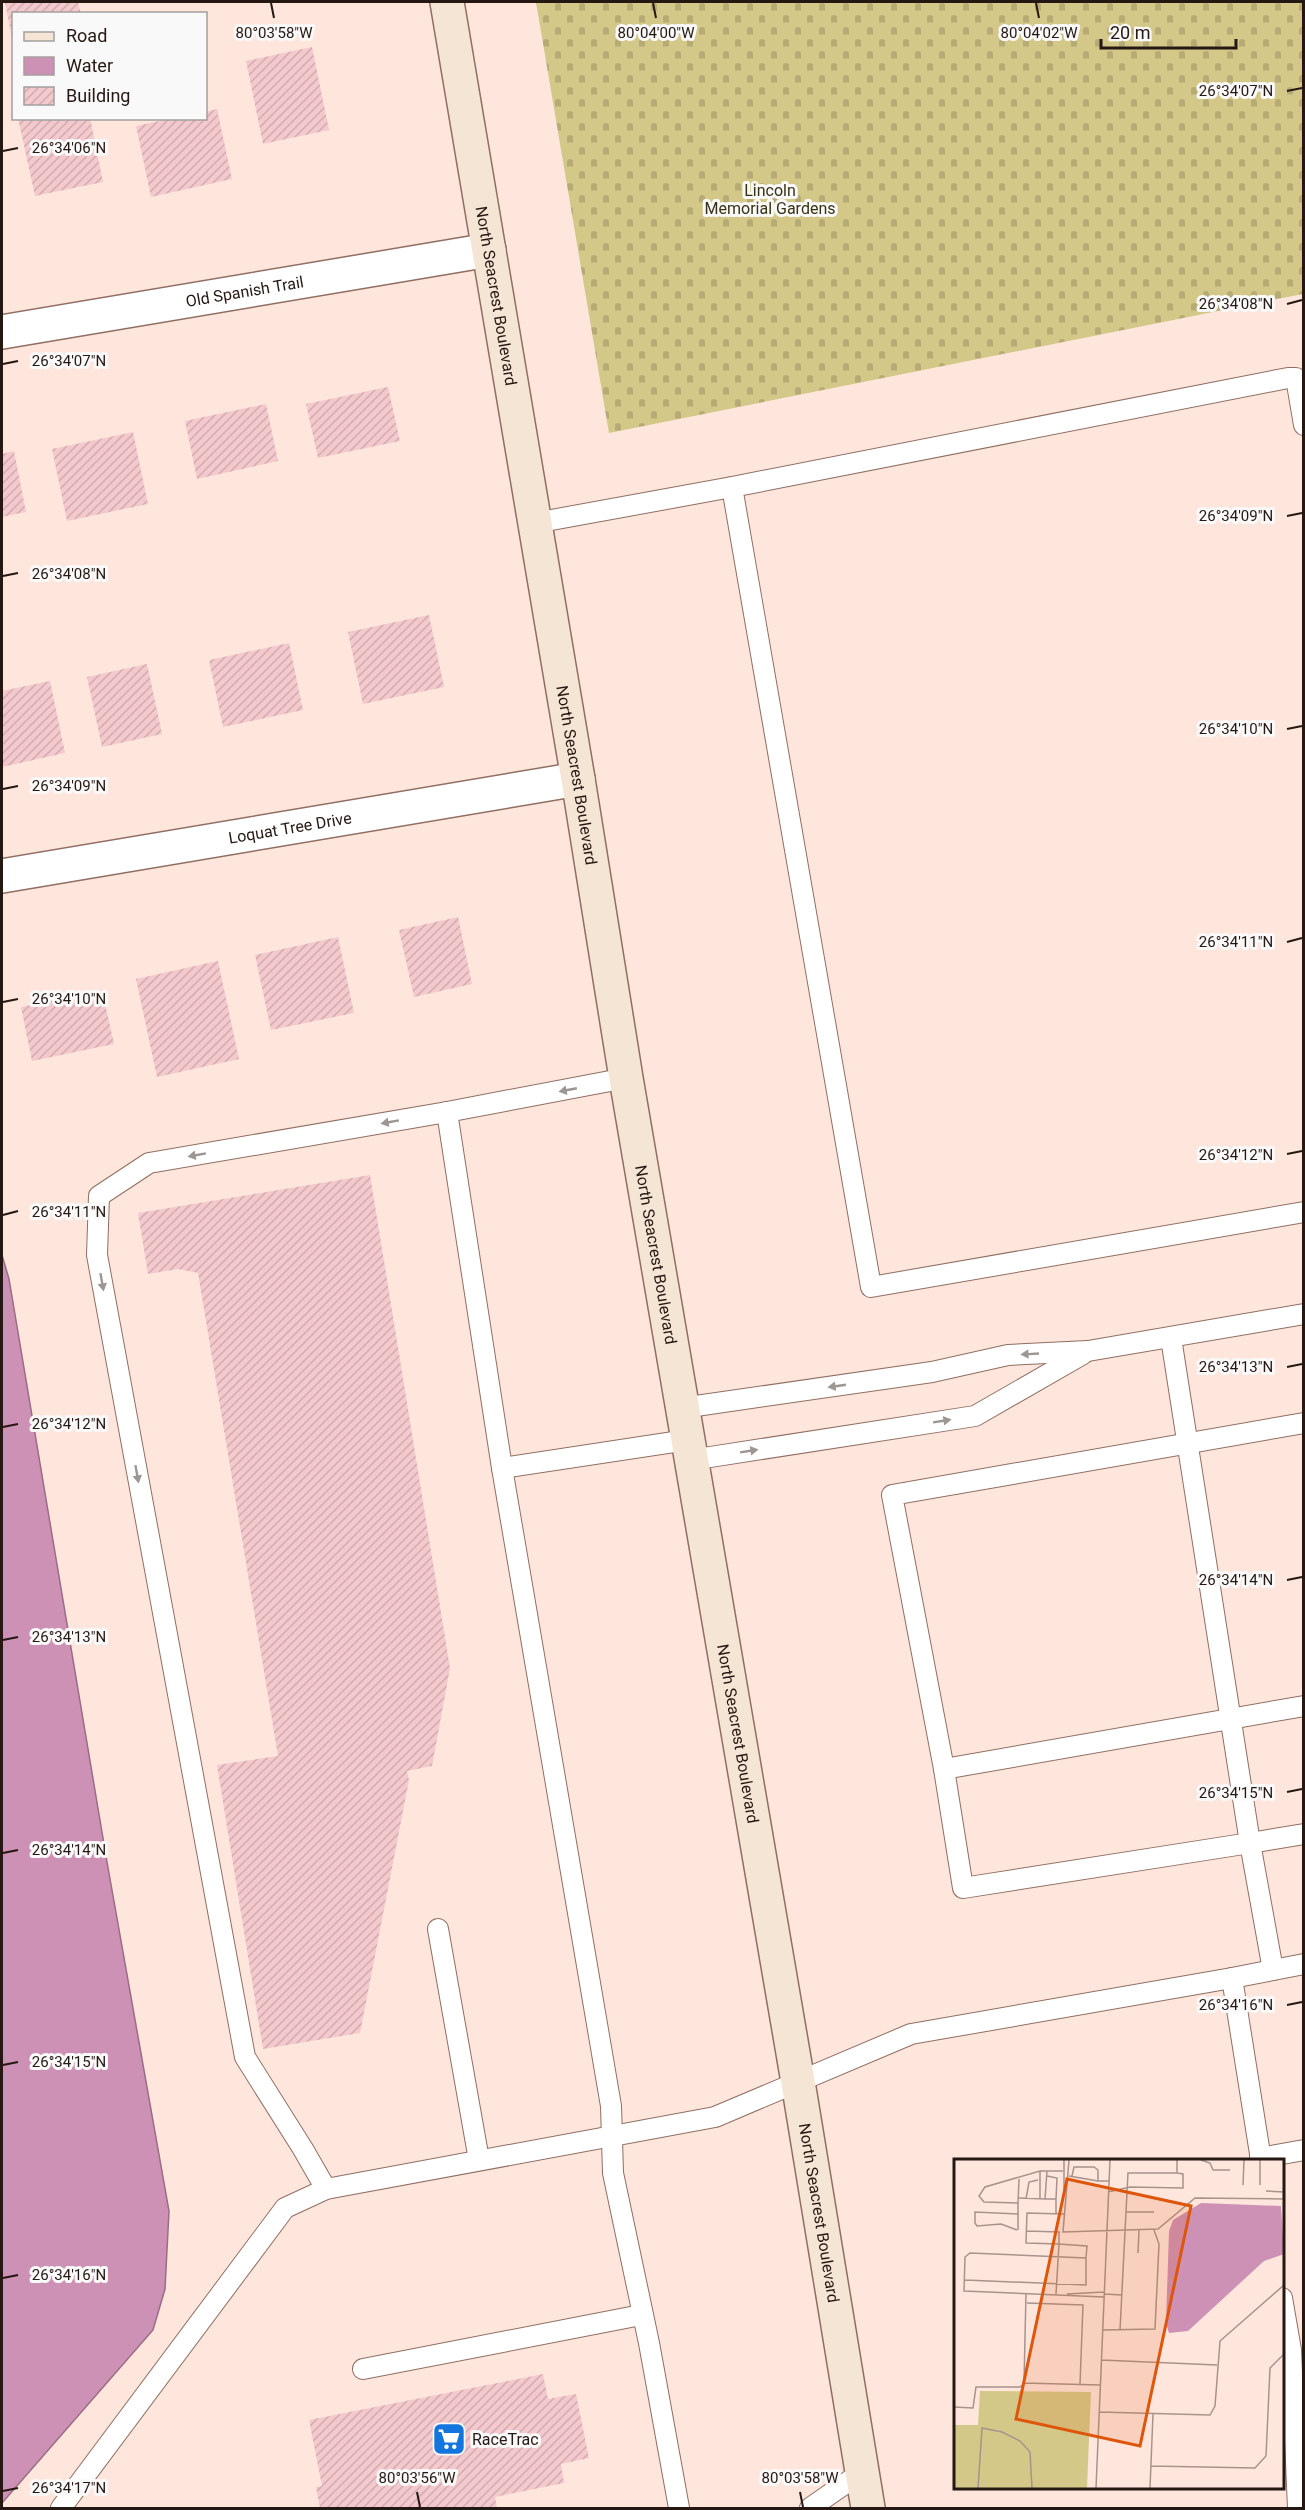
<svg xmlns="http://www.w3.org/2000/svg" width="1305" height="2510" viewBox="0 0 1305 2510" font-family="Roboto,sans-serif">
	<style>
		.cemetery { fill: url(#cemetery-stones) }
		.water { fill: #cd91b6; stroke: #9b6c85; stroke-width: 1.5 }
		.building { fill: url(#building-hatch) }
		.lines { fill: none; stroke-linecap: round; stroke-linejoin: round }
		.lane-casing { stroke: #916e62; stroke-width: 22 }
		.street-casing { stroke: #916e62; stroke-width: 36 }
		.secondary-casing { stroke: #916e62; stroke-width: 36 }
		.lane { stroke: #fff; stroke-width: 20 }
		.street { stroke: #fff; stroke-width: 33 }
		.secondary { stroke: #f4e5d4; stroke-width: 33 }
		.oneway { fill: #9d9794 }
		.ticks { fill: none; stroke: #251712; stroke-width: 2 }
		.labels { text-anchor: middle; stroke-width: 6; stroke-linejoin: round; paint-order: stroke }
		.park-label { font-size: 16px; fill: #373113; stroke: #f9f9f9 }
		.street-label { font-size: 16px; fill: #251712; stroke: #f9f9f9 }
		.poi-label { font-size: 16px; fill: #251712; stroke: #f9f9f9; text-anchor: start }
		.inset-road { fill: none; stroke: #a7938c; stroke-width: 1.5 }
		.view { fill: #de560c; fill-opacity: 0.15; stroke: #de560c; stroke-width: 3 }
		.inset-edge { fill: none; stroke: #251712; stroke-width: 3 }
		.ticks-label { font-size: 15px; text-anchor: middle; fill: #251712; stroke: #f9f9f9; stroke-width: 6; stroke-linejoin: round; paint-order: stroke }
	</style>
	<defs>
		<pattern id="cemetery-stones" width="16" height="16" patternUnits="userSpaceOnUse" patternTransform="scale(1.5)"><rect width="16" height="16" fill="#d4c889"/><path d="M2 7V4a2 2 0 0 1 4 0v3zM10 15v-3a2 2 0 0 1 4 0v3z" fill="#b6ab75"/></pattern>
		<pattern id="building-hatch" width="6" height="6" patternUnits="userSpaceOnUse" patternTransform="scale(1.5)"><rect width="6" height="6" fill="#f4c9cd"/><path d="M-1 1l2-2M0 6l6-6M5 7l2-2" fill="none" stroke="#d1acaf"/></pattern>
	</defs>
	<rect width="100%" height="100%" fill="#fee6dd"/>
	<path class="cemetery" d="M 536,2 L 1303,2 L 1303,294 L 609,433 Z"/>
	<path class="water" d="M 2,1255 L 9,1279 L 107,1862 L 169,2211 L 165,2289 L 153,2330 L 2,2503 Z"/>
	<g class="building">
		<path d="M 5,2 L 78,2 L 81,14 L 14,14 L 12,39 Z"/>
		<path d="M 312,47 L 329,130 L 263,144 L 246,61 Z"/>
		<path d="M 217,109 L 232,179 L 151,197 L 136,126 L 173,118 L 206,118 L 206,112 Z"/>
		<path d="M 18,118 L 90,118 L 103,182 L 35,196 Z"/>
		<path d="M 388,387 L 400,441 L 318,458 L 306,404 Z"/>
		<path d="M 266,404 L 278,461 L 197,479 L 185,421 Z"/>
		<path d="M 133,432 L 148,504 L 67,521 L 52,449 Z"/>
		<path d="M 14,451 L 26,512 L 2,517 L 2,454 Z"/>
		<path d="M 429,615 L 444,687 L 363,704 L 348,632 Z"/>
		<path d="M 289,643 L 303,710 L 223,727 L 209,660 Z"/>
		<path d="M 147,664 L 162,734 L 102,747 L 87,677 Z"/>
		<path d="M 50,681 L 65,753 L 2,767 L 2,691 Z"/>
		<path d="M 458,917 L 472,984 L 414,997 L 399,930 Z"/>
		<path d="M 338,937 L 354,1013 L 271,1030 L 255,955 Z"/>
		<path d="M 218,961 L 239,1059 L 157,1077 L 136,979 Z"/>
		<path d="M 102,990 L 114,1044 L 32,1061 L 21,1007 Z"/>
		<path d="M 370,1175 L 450,1668 L 432,1766 L 407,1771 L 409,1780 L 360,2033 L 263,2049 L 217,1765 L 278,1756 L 198,1273 L 178,1269 L 148,1274 L 138,1213 Z"/>
		<path d="M 543,2374 L 548,2399 L 576,2394 L 589,2458 L 561,2464 L 564,2483 L 495,2497 L 497,2508 L 320,2508 L 316,2487 L 322,2486 L 309,2420 Z"/>
	</g>
	<g class="lines">
		<defs>
			<g id="lane">
				<path d="M 732,487 L 871,1287 L 1304,1212"/>
				<path d="M 535,523 L 732,487 L 1288,378 L 1296,378 L 1304,425"/>
				<path d="M 447,1112 L 502,1468 L 611,2106 L 613,2173 L 649,2343 L 679,2508"/>
				<path d="M 682,1408 L 932,1372 L 1008,1355 L 1088,1351 L 1304,1314"/>
				<path d="M 1304,1423 L 892,1495 L 944,1769 L 1304,1706"/>
				<path d="M 691,1460 L 975,1416 L 1083,1354"/>
				<path d="M 502,1468 L 687,1440"/>
				<path d="M 944,1769 L 963,1888 L 1250,1843 L 1171,1338"/>
				<path d="M 438,1929 L 479,2160"/>
				<path d="M 1273,1970 L 1250,1843 L 1304,1834"/>
				<path d="M 1232,1978 L 1304,1964"/>
				<path d="M 1260,2158 L 1304,2150"/>
				<path d="M 326,2189 L 303,2149 L 245,2057 L 97,1255 L 99,1196 L 149,1163 L 447,1112 L 626,1078"/>
				<path d="M 1282,2298 L 1291,2350 L 1298,2508"/>
				<path d="M 363,2369 L 641,2315"/>
				<path d="M 61,2508 L 285,2208 L 326,2189 L 715,2117 L 911,2034 L 1232,1978 L 1261,2160"/>
				<path d="M 810,2508 L 862,2472"/>
			</g>
			<g id="street">
				<path id="s1" d="M 2,332 L 489,250"/>
				<path id="s2" d="M 2,876 L 578,779"/>
			</g>
			<g id="secondary">
				<path id="s3" d="M 447,2 L 578,779 L 626,1078 L 798,2082 L 868,2508"/>
			</g>
		</defs>
		<use href="#lane" class="lane-casing"/>
		<use href="#street" class="street-casing"/>
		<use href="#secondary" class="secondary-casing"/>
		<use href="#lane" class="lane"/>
		<use href="#street" class="street"/>
		<use href="#secondary" class="secondary"/>
	</g>
	<defs><path id="oneway-solid" d="M-6-.8H1V-3.2L6.5 0L1 3.2V.8H-6Z" transform="scale(1.5)"/></defs>
	<g class="oneway">
		<use href="#oneway-solid" transform="translate(568 1090) rotate(169)"/>
		<use href="#oneway-solid" transform="translate(390 1122) rotate(170)"/>
		<use href="#oneway-solid" transform="translate(197 1155) rotate(170)"/>
		<use href="#oneway-solid" transform="translate(102 1282) rotate(80)"/>
		<use href="#oneway-solid" transform="translate(1030 1354) rotate(177)"/>
		<use href="#oneway-solid" transform="translate(837 1386) rotate(172)"/>
		<use href="#oneway-solid" transform="translate(942 1421) rotate(-9)"/>
		<use href="#oneway-solid" transform="translate(749 1451) rotate(-9)"/>
		<use href="#oneway-solid" transform="translate(137 1474) rotate(80)"/>
	</g>
	<path class="ticks" d="M 271,3 L 274,18M 653,3 L 656,18M 1036,3 L 1039,18M 1287,91 L 1302,88M 3,151 L 18,148M 1287,304 L 1302,300M 3,364 L 18,361M 1287,516 L 1302,513M 3,576 L 18,573M 1287,729 L 1302,726M 3,789 L 18,786M 1287,942 L 1302,938M 3,1002 L 18,999M 1287,1154 L 1302,1151M 3,1215 L 18,1211M 1287,1367 L 1302,1364M 3,1427 L 18,1424M 1287,1580 L 1302,1577M 3,1640 L 18,1637M 1287,1792 L 1302,1789M 3,1853 L 18,1850M 1287,2005 L 1302,2002M 3,2065 L 18,2062M 3,2278 L 18,2275M 3,2491 L 18,2488M 417,2492 L 420,2507M 800,2492 L 803,2507"/>
	<defs>
		<symbol id="supermarket-square" viewBox="-11 -11 22 22"><rect x="-9" y="-9" width="18" height="18" rx="4" fill="#1376df" stroke="#f9f9f9"/><path d="M-6-5.5h2.5l.6 2H6L4.5 2H-2.5L-4.4-4H-6ZM-1.5 3.2a1.3 1.3 0 1 0 .1 0ZM3 3.2a1.3 1.3 0 1 0 .1 0Z" fill="#fff"/></symbol>
	</defs>
	<g fill-rule="evenodd">
		<use href="#supermarket-square" x="430" y="2420" width="38" height="38"/>
	</g>
	<g class="labels">
		<g class="park-label">
			<text x="770" y="196">Lincoln<tspan x="770" dy="18">Memorial Gardens</tspan></text>
		</g>
		<g class="street-label">
			<text dy="6" stroke="none"><textPath href="#s1" startOffset="246">Old Spanish Trail</textPath></text>
			<text dy="6" stroke="none"><textPath href="#s3" startOffset="298">North Seacrest Boulevard</textPath></text>
			<text dy="6" stroke="none"><textPath href="#s3" startOffset="784">North Seacrest Boulevard</textPath></text>
			<text dy="6" stroke="none"><textPath href="#s2" startOffset="292">Loquat Tree Drive</textPath></text>
			<text dy="6" stroke="none"><textPath href="#s3" startOffset="1270">North Seacrest Boulevard</textPath></text>
			<text dy="6" stroke="none"><textPath href="#s3" startOffset="1756">North Seacrest Boulevard</textPath></text>
			<text dy="6" stroke="none"><textPath href="#s3" startOffset="2242">North Seacrest Boulevard</textPath></text>
		</g>
		<g class="poi-label">
			<text x="472" y="2445">RaceTrac</text>
		</g>
	</g>
	<g transform="translate(954 2159)">
		<rect width="330" height="330" fill="#fee6dd"/>
		<path d="M 26,232 L 137,233 L 133,329 L 0,329 L 0,266 L 24,266 Z" fill="#d4c889"/>
		<path d="M 247,44 L 327,47 L 330,95 L 310,102 L 234,172 L 215,174 L 212,164 L 215,72 L 219,61 Z" fill="#cd91b6"/>
		<path class="inset-road" d="M 110,1 L 110,30M 115,1 L 109,73 L 204,70 L 241,39 L 330,40M 247,1 L 256,4 L 259,11 L 276,11M 86,12 L 86,40M 93,17 L 103,19 L 102,40M 115,17 L 144,22M 118,17 L 120,8 L 140,8 L 144,11 L 144,22 L 155,22M 65,20 L 64,44 L 30,43 L 25,37 L 31,28 L 86,12 L 109,12M 289,26 L 290,1M 306,26 L 306,1M 312,32 L 330,33M 154,33 L 176,28 L 229,29 L 229,15 L 223,14M 65,39 L 91,40 L 93,12M 72,40 L 75,23 L 84,21M 91,40 L 102,40 L 102,55M 172,53 L 200,53M 63,71 L 47,65 L 23,67 L 21,64 L 21,53 L 64,55M 64,71 L 64,44M 72,72 L 106,73M 105,73 L 105,85 L 72,84 L 73,54 L 110,55M 184,94 L 185,71M 11,121 L 132,126 L 132,99 L 16,94 L 11,98 L 10,132 L 150,138M 72,134 L 70,224 L 146,226M 102,135 L 105,85 L 133,87 L 132,99M 113,135 L 150,133M 150,135 L 168,136M 73,144 L 129,146 L 126,225M 149,171 L 201,170 L 205,85 L 200,71M 166,171 L 174,14 L 223,14 L 223,1M 147,201 L 263,206M 0,248 L 19,249 L 22,228 L 66,228 L 71,224M 145,253 L 256,256 L 261,247 L 266,182 L 330,126M 197,307 L 301,309 L 312,297 L 316,209 L 330,195M 24,329 L 28,269 L 48,273 L 66,282 L 76,293 L 78,329M 142,329 L 156,1M 196,329 L 199,255"/>
		<path class="view" d="M 113,20 L 237,47 L 186,287 L 62,260 Z"/>
		<rect width="330" height="330" class="inset-edge"/>
	</g>
	<g class="ticks-label">
		<text x="274" y="38">80°03'58"W</text>
		<text x="656" y="38">80°04'00"W</text>
		<text x="1039" y="38">80°04'02"W</text>
		<text x="1236" y="96">26°34'07"N</text>
		<text x="69" y="153">26°34'06"N</text>
		<text x="1236" y="309">26°34'08"N</text>
		<text x="69" y="366">26°34'07"N</text>
		<text x="1236" y="521">26°34'09"N</text>
		<text x="69" y="579">26°34'08"N</text>
		<text x="1236" y="734">26°34'10"N</text>
		<text x="69" y="791">26°34'09"N</text>
		<text x="1236" y="947">26°34'11"N</text>
		<text x="69" y="1004">26°34'10"N</text>
		<text x="1236" y="1160">26°34'12"N</text>
		<text x="69" y="1217">26°34'11"N</text>
		<text x="1236" y="1372">26°34'13"N</text>
		<text x="69" y="1429">26°34'12"N</text>
		<text x="1236" y="1585">26°34'14"N</text>
		<text x="69" y="1642">26°34'13"N</text>
		<text x="1236" y="1798">26°34'15"N</text>
		<text x="69" y="1855">26°34'14"N</text>
		<text x="1236" y="2010">26°34'16"N</text>
		<text x="69" y="2067">26°34'15"N</text>
		<text x="69" y="2280">26°34'16"N</text>
		<text x="417" y="2483">80°03'56"W</text>
		<text x="800" y="2483">80°03'58"W</text>
		<text x="69" y="2493">26°34'17"N</text>
	</g>
	<rect width="1305" height="2510" fill="none" stroke="#251712" stroke-width="6"/>
	<rect x="12" y="12" width="195" height="108" fill="#f9f9f9" stroke="#a49f9d" stroke-width="1.5"/>
	<rect x="24" y="32" width="30" height="9" fill="#f4e5d4" stroke="#a49f9d" stroke-width="1.5"/>
	<text x="66" y="42" font-size="18" fill="#251712">Road</text>
	<rect x="24" y="57" width="30" height="18" fill="#cd91b6" stroke="#a49f9d" stroke-width="1.5"/>
	<text x="66" y="72" font-size="18" fill="#251712">Water</text>
	<rect x="24" y="87" width="30" height="18" fill="url(#building-hatch)" stroke="#a49f9d" stroke-width="1.5"/>
	<text x="66" y="102" font-size="18" fill="#251712">Building</text>
	<path d="M1101 39v9h135v-9" fill="none" stroke="#251712" stroke-width="3"/>
	<text x="1110" y="39" font-size="18" fill="#251712" stroke="#f9f9f9" stroke-width="4.5" paint-order="stroke">20 m</text>
</svg>
